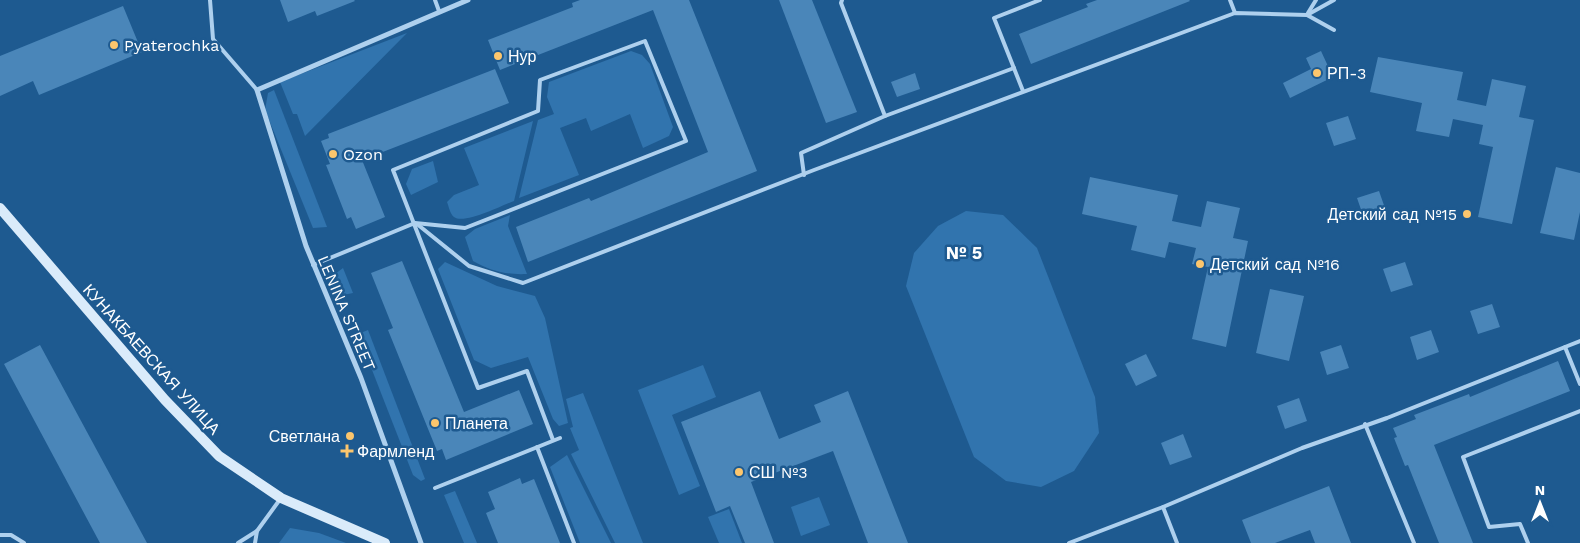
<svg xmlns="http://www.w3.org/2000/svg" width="1580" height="543" viewBox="0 0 1580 543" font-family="'Work Sans',sans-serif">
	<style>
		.green { fill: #3174ae }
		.building { fill: #4a86b9 }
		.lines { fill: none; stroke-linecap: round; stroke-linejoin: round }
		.lane { stroke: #aed0ee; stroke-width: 4 }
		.street { stroke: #aed0ee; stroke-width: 5 }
		.secondary { stroke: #daebfa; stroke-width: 10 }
		.poi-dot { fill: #fcc66d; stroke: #1e5a90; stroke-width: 2 }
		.labels { text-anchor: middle; stroke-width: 5; stroke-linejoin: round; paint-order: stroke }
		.poi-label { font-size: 16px; fill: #fff; stroke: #1e5a90; text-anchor: start }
		.street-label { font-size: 16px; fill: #fff; stroke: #1e5a90 }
		.neighbourhood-label { font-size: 18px; font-weight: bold; fill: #fff; stroke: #1e5a90 }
	</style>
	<rect width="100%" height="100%" fill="#1e5a90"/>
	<g class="green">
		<path d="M 407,33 L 305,136 L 297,114 L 293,114 L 280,82 Z"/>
		<path d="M 631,51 L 642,55 L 650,64 L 673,127 L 669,136 L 643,148 L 630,114 L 591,131 L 586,118 L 560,128 L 579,175 L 519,198 L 538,120 L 554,114 L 547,97 L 549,82 Z"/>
		<path d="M 274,90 L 327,227 L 313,228 L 265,110 L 268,93 Z"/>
		<path d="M 533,121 L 514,201 C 503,205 464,225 454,217 C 450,214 449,207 447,202 L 454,195 L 479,185 L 464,148 Z"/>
		<path d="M 433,161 L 438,182 L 411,195 L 406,184 L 412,169 Z"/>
		<path d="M 966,211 L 1003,215 L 1037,248 L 1095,397 L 1099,433 L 1074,471 L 1041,487 L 1006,481 L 974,457 L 906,286 L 914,253 L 938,226 Z"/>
		<path d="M 510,215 L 508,226 L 527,274 C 506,275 491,271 473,261 L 465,237 L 475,229 Z"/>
		<path d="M 445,262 L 497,286 L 535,296 L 545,318 L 568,423 L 559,426 L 553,419 L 528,357 L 491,368 L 474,360 L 438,269 Z"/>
		<path d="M 343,268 L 353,293 L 343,295 L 335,274 Z"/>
		<path d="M 368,330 L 425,479 L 421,481 L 413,475 L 358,334 Z"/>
		<path d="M 703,365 L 716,397 L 672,415 L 700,486 L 679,495 L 638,390 Z"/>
		<path d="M 583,393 L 643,543 L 615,543 L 571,454 L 579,450 L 570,428 L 573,427 L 566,399 Z"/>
		<path d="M 567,455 L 611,543 L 580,543 L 550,467 Z"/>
		<path d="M 455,491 L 477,543 L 464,543 L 444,495 Z"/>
		<path d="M 819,497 L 830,525 L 801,536 L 791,507 Z"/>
		<path d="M 729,509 L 742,543 L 719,543 L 708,517 Z"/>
		<path d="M 290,528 L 319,533 L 346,543 L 279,543 Z"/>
	</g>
	<g class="building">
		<path d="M 280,0 L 354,0 L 355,1 L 317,16 L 315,11 L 288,22 Z"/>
		<path d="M 580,0 L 689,0 L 757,171 L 528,262 L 516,227 L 589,198 L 591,201 L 708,152 L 653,10 L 500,70 L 488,40 L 573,7 L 572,3 Z"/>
		<path d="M 779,0 L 812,0 L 857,112 L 826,123 Z"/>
		<path d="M 1097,0 L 1189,0 L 1190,1 L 1031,64 L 1019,34 L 1088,7 L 1086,4 Z"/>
		<path d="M 123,6 L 142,52 L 39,95 L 33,81 L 0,96 L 0,56 Z"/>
		<path d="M 1321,51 L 1333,77 L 1290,98 L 1283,83 L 1311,69 L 1306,58 Z"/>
		<path d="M 1378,57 L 1463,72 L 1457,100 L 1486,106 L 1492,79 L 1526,86 L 1519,117 L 1534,120 L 1512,224 L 1478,217 L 1493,147 L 1479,144 L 1483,125 L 1453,119 L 1449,137 L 1416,131 L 1422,103 L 1370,92 Z"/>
		<path d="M 495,69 L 509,103 L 362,160 L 385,217 L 356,229 L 351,217 L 347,219 L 326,165 L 330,164 L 321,141 L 329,138 L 328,134 Z"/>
		<path d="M 915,73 L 920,89 L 897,97 L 891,82 Z"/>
		<path d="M 1348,116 L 1356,139 L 1334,146 L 1326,123 Z"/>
		<path d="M 1556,167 L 1580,173 L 1580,212 L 1574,240 L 1540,233 Z"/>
		<path d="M 1090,177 L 1178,195 L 1172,221 L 1201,227 L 1207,201 L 1240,208 L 1233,238 L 1248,241 L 1226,347 L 1192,339 L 1208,267 L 1192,264 L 1196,248 L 1169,242 L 1165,258 L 1131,250 L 1137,226 L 1082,214 Z"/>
		<path d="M 1379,191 L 1387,214 L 1365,221 L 1357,198 Z"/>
		<path d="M 402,261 L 464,412 L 519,390 L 533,424 L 446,460 L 442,449 L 437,451 L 388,330 L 393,328 L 371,273 Z"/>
		<path d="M 1405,262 L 1413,285 L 1391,292 L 1383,269 Z"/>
		<path d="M 1270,289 L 1304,296 L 1289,361 L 1256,353 Z"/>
		<path d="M 1492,304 L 1500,327 L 1478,334 L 1470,311 Z"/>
		<path d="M 1431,330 L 1439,352 L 1417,360 L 1410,337 Z"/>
		<path d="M 40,345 L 147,543 L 100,543 L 4,364 Z"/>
		<path d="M 1341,345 L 1349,368 L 1327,375 L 1320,352 Z"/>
		<path d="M 1146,354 L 1157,376 L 1136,386 L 1125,364 Z"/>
		<path d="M 1558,361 L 1570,391 L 1434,445 L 1473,543 L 1439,543 L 1408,465 L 1405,466 L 1394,438 L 1397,437 L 1393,428 L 1416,419 L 1414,415 L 1469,394 L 1470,397 Z"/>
		<path d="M 760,391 L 779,439 L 821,422 L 814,405 L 848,391 L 908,543 L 868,543 L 833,451 L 751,482 L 774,543 L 745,543 L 730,506 L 716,512 L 681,422 Z"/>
		<path d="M 1299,398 L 1307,421 L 1285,429 L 1277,406 Z"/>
		<path d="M 1183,434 L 1192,457 L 1170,465 L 1161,443 Z"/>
		<path d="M 520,478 L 522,484 L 534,479 L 560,543 L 498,543 L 486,513 L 495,509 L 488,492 Z"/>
		<path d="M 1329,486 L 1351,543 L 1315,543 L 1310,530 L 1275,543 L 1251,543 L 1242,520 Z"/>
	</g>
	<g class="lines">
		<g class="lane">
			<path d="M 210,0 L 213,39 L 257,90"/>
			<path d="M 435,0 L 439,11"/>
			<path d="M 1230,0 L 1235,13"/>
			<path d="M 1308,13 L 1316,0"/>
			<path d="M 1307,15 L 1334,0"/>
			<path d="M 1023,91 L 994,18 L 1040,0"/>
			<path d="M 885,116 L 1014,68"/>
			<path d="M 804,175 L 801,153 L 885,116 L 841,3 L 842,0"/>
			<path d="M 417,224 L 469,266 L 523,283 L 814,170 L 1235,13 L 1307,15 L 1334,30"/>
			<path d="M 313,265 L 415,223 L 465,228 L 686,141 L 645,41 L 540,80 L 538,111 L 393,170 L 478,388 L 527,371 L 553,440"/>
			<path d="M 1565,347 L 1580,341"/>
			<path d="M 1365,424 L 1414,543"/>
			<path d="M 537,447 L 574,543"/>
			<path d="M 435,488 L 560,438"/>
			<path d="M 1163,507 L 1177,543"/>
			<path d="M 0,535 L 11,535 L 24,543"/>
			<path d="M 238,543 L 257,531"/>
			<path d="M 255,543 L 257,531 L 281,498"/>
			<path d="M 1069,543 L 1163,507 L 1302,448 L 1387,418 L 1565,347 L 1580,384"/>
			<path d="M 1528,543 L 1520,524 L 1489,527 L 1463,457 L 1580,411"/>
		</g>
		<path class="street" d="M 421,543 L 361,378 L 306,246 L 257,90 L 468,0"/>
		<path class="secondary" d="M 0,208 L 165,400 L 219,456 L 281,498 L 385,543"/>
	</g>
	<g class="poi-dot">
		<circle cx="114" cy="45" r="5"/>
		<circle cx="498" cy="56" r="5"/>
		<circle cx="1317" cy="73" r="5"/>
		<circle cx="333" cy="154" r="5"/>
		<circle cx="1467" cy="214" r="5"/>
		<circle cx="1200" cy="264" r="5"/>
		<circle cx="435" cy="423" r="5"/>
		<circle cx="350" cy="436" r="5"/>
		<path d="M344.5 443.5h5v5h5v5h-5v5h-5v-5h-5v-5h5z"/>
		<circle cx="739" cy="472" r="5"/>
	</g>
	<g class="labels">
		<g class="poi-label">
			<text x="124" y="51">Pyaterochka</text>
			<text x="508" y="62">Нур</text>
			<text x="1327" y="79">РП-3</text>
			<text x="343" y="160">Ozon</text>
			<text x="1457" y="220" text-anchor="end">Детский сад №15</text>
			<text x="1210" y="270">Детский сад №16</text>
			<text x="445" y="429">Планета</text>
			<text x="340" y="442" text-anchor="end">Светлана</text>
			<text x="357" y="457">Фармленд</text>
			<text x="749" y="478">СШ №3</text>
		</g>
		<g class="street-label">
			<text transform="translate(347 313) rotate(67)" y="6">LENINA STREET</text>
			<text transform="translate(152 359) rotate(48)" y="6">КУНАКБАЕВСКАЯ УЛИЦА</text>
		</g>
		<g class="neighbourhood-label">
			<text x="964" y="259">№ 5</text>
		</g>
	</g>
	<g transform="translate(1540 503)" stroke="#1e5a90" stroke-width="4" paint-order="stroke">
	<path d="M0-4L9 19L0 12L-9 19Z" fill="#ffffff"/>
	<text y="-8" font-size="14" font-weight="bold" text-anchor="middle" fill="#ffffff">N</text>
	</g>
</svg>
